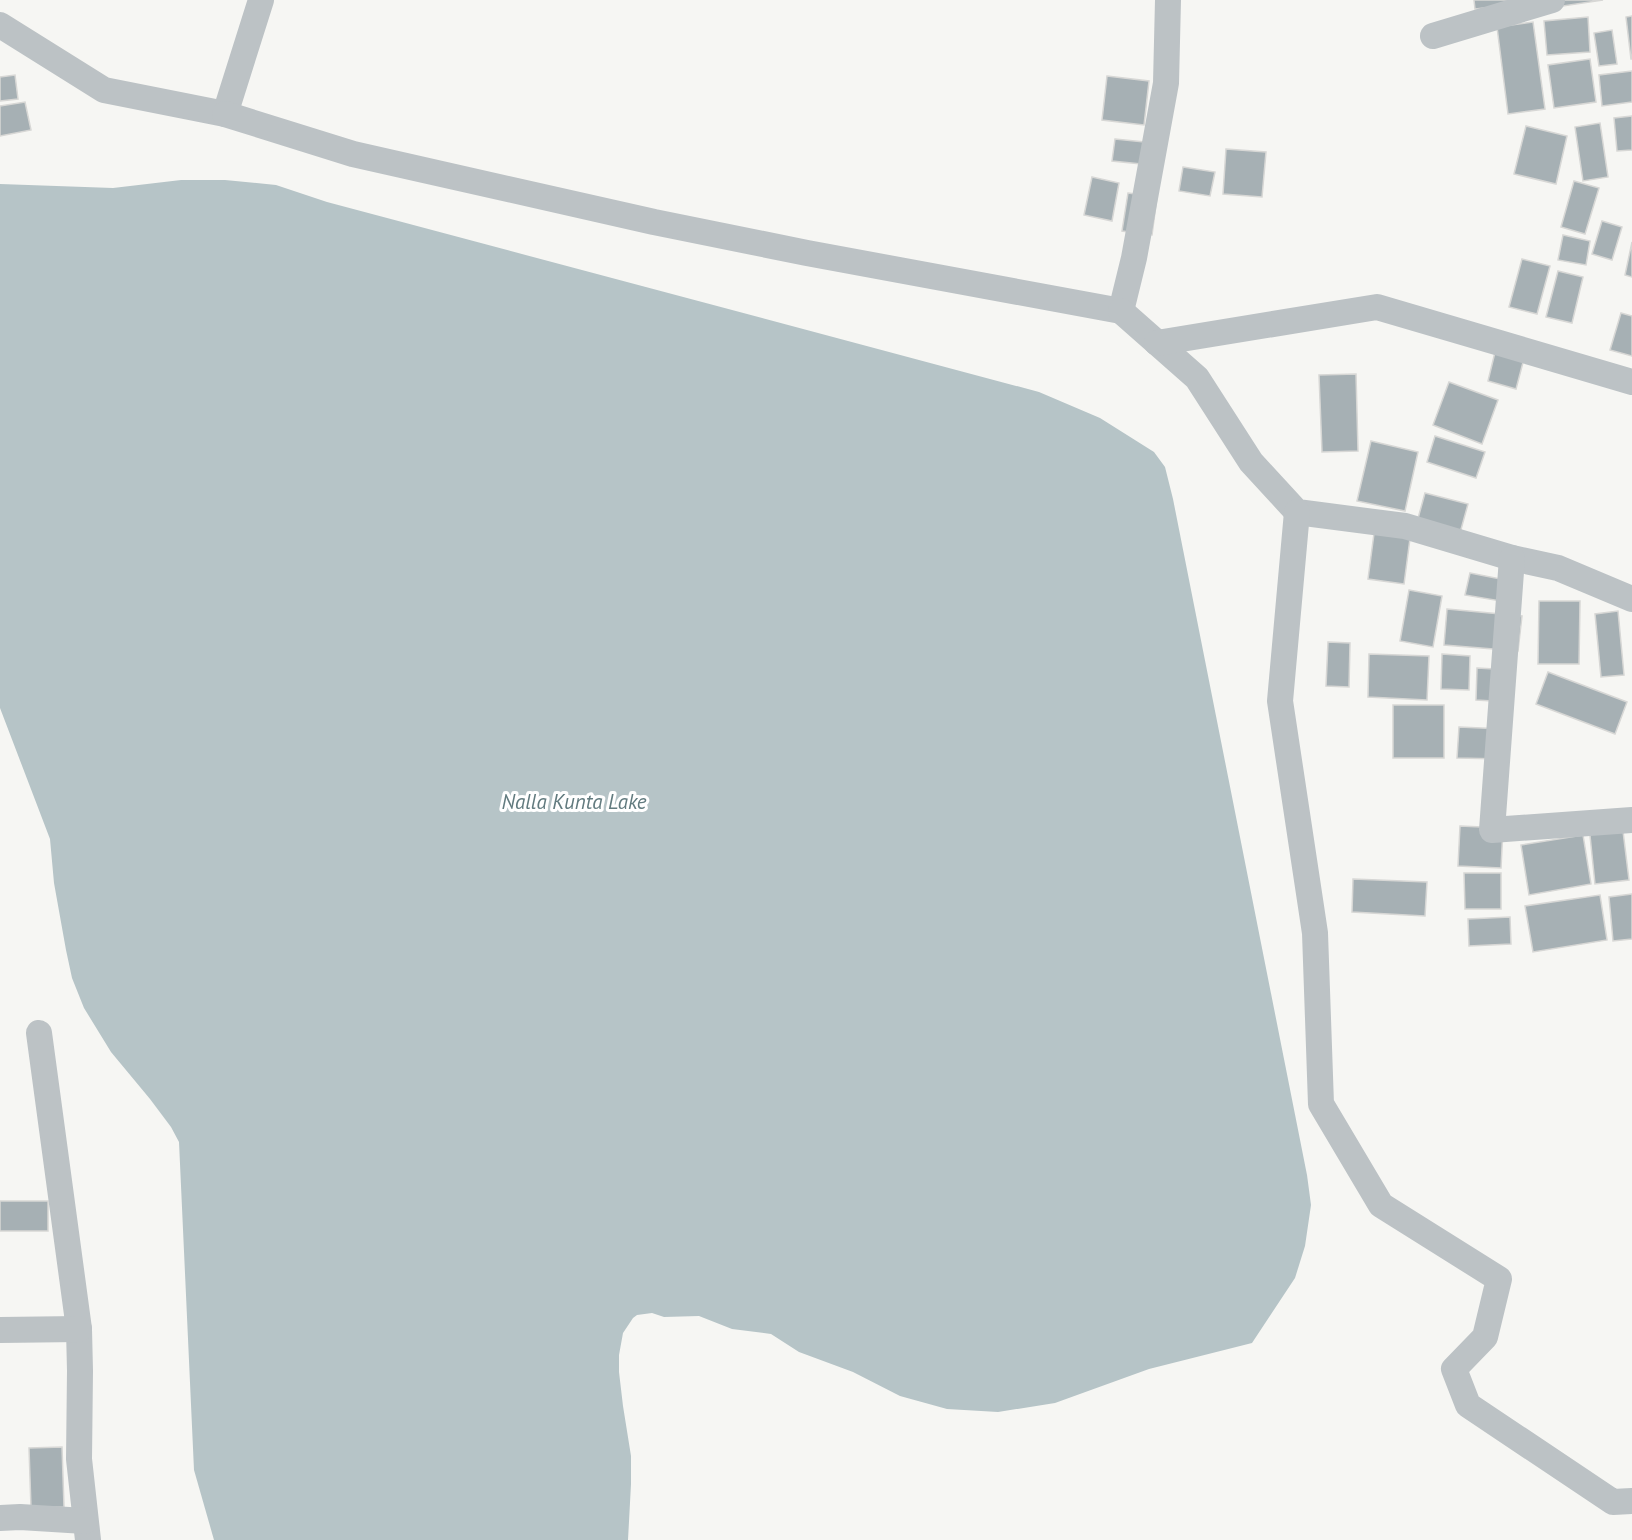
<svg xmlns="http://www.w3.org/2000/svg" width="1632" height="1540" viewBox="0 0 1632 1540" font-family="'PT Sans',sans-serif">
	<style>
		.water { fill: #b6c4c7 }
		.building { fill: #a6b0b4; stroke: #d7d7d5; stroke-width: 1.5 }
		.lines { fill: none; stroke-linecap: round; stroke-linejoin: round }
		.street { stroke: #bcc2c5; stroke-width: 26 }
		.labels { text-anchor: middle; stroke-width: 6; stroke-linejoin: round; paint-order: stroke }
		.water-label { font-size: 21px; font-style: italic; fill: #627b7f; stroke: #fff }
	</style>
	<rect width="100%" height="100%" fill="#f6f6f3"/>
	<path class="water" d="M 181,180 L 225,180 L 276,185 L 327,202 L 1039,392 L 1100,418 L 1154,452 L 1165,467 L 1173,499 L 1307,1175 L 1311,1205 L 1305,1246 L 1295,1278 L 1252,1343 L 1149,1369 L 1055,1403 L 998,1412 L 947,1409 L 900,1396 L 853,1372 L 799,1352 L 771,1334 L 732,1329 L 699,1316 L 664,1317 L 652,1313 L 637,1315 L 633,1318 L 623,1333 L 619,1355 L 619,1372 L 623,1406 L 631,1456 L 631,1484 L 628,1540 L 214,1540 L 194,1470 L 179,1142 L 171,1127 L 150,1099 L 111,1052 L 84,1008 L 72,978 L 66,950 L 54,883 L 50,839 L 0,708 L 0,184 L 113,188 Z"/>
	<g class="building">
		<path d="M 1474,0 L 1510,0 L 1511,5 L 1475,9 Z"/>
		<path d="M 1562,0 L 1603,0 L 1563,6 Z"/>
		<path d="M 1632,16 L 1632,59 L 1631,59 L 1626,17 Z"/>
		<path d="M 1588,17 L 1590,52 L 1547,55 L 1544,21 Z"/>
		<path d="M 1533,22 L 1545,109 L 1508,114 L 1497,27 Z"/>
		<path d="M 1612,30 L 1617,64 L 1599,66 L 1594,33 Z"/>
		<path d="M 1590,59 L 1596,102 L 1554,108 L 1548,65 Z"/>
		<path d="M 1632,71 L 1632,102 L 1602,106 L 1599,75 Z"/>
		<path d="M 15,75 L 18,99 L 0,101 L 0,77 Z"/>
		<path d="M 1107,76 L 1149,81 L 1144,125 L 1102,120 Z"/>
		<path d="M 25,102 L 31,130 L 0,136 L 0,106 Z"/>
		<path d="M 1632,116 L 1632,150 L 1617,151 L 1614,118 Z"/>
		<path d="M 1600,123 L 1608,177 L 1583,181 L 1575,127 Z"/>
		<path d="M 1526,126 L 1567,136 L 1556,184 L 1514,174 Z"/>
		<path d="M 1115,139 L 1164,144 L 1161,166 L 1112,161 Z"/>
		<path d="M 1226,149 L 1266,152 L 1262,197 L 1223,194 Z"/>
		<path d="M 1183,167 L 1215,172 L 1210,196 L 1179,191 Z"/>
		<path d="M 1092,177 L 1119,183 L 1112,221 L 1084,215 Z"/>
		<path d="M 1574,181 L 1599,188 L 1585,234 L 1561,227 Z"/>
		<path d="M 1128,193 L 1157,197 L 1152,235 L 1122,231 Z"/>
		<path d="M 1602,221 L 1622,227 L 1612,260 L 1592,254 Z"/>
		<path d="M 1563,235 L 1590,241 L 1586,265 L 1558,260 Z"/>
		<path d="M 1632,242 L 1632,277 L 1625,275 Z"/>
		<path d="M 1522,259 L 1550,266 L 1537,314 L 1509,307 Z"/>
		<path d="M 1558,271 L 1583,277 L 1572,323 L 1546,317 Z"/>
		<path d="M 1621,313 L 1632,316 L 1632,356 L 1610,350 Z"/>
		<path d="M 1497,344 L 1526,351 L 1516,389 L 1488,381 Z"/>
		<path d="M 1356,374 L 1358,451 L 1322,452 L 1319,375 Z"/>
		<path d="M 1449,382 L 1498,400 L 1482,444 L 1433,425 Z"/>
		<path d="M 1435,436 L 1485,452 L 1476,478 L 1427,462 Z"/>
		<path d="M 1371,441 L 1418,452 L 1405,511 L 1357,501 Z"/>
		<path d="M 1425,493 L 1468,504 L 1460,533 L 1417,522 Z"/>
		<path d="M 1375,526 L 1411,531 L 1404,584 L 1368,579 Z"/>
		<path d="M 1470,573 L 1516,582 L 1512,603 L 1465,595 Z"/>
		<path d="M 1409,590 L 1442,596 L 1433,647 L 1400,641 Z"/>
		<path d="M 1539,601 L 1580,601 L 1579,664 L 1538,664 Z"/>
		<path d="M 1447,609 L 1522,616 L 1518,651 L 1444,645 Z"/>
		<path d="M 1618,611 L 1624,675 L 1601,677 L 1595,614 Z"/>
		<path d="M 1328,642 L 1350,643 L 1349,687 L 1326,686 Z"/>
		<path d="M 1369,654 L 1429,656 L 1427,700 L 1368,697 Z"/>
		<path d="M 1442,654 L 1470,656 L 1469,690 L 1441,689 Z"/>
		<path d="M 1477,668 L 1512,670 L 1510,702 L 1476,700 Z"/>
		<path d="M 1548,672 L 1627,702 L 1615,734 L 1536,704 Z"/>
		<rect x="1393" y="705" width="51" height="53"/>
		<path d="M 1459,727 L 1503,729 L 1502,759 L 1457,758 Z"/>
		<path d="M 1622,823 L 1629,880 L 1595,884 L 1589,826 Z"/>
		<path d="M 1460,826 L 1503,828 L 1501,868 L 1458,866 Z"/>
		<path d="M 1583,835 L 1591,884 L 1529,895 L 1521,845 Z"/>
		<path d="M 1464,873 L 1501,873 L 1501,909 L 1465,909 Z"/>
		<path d="M 1353,879 L 1427,882 L 1425,916 L 1352,912 Z"/>
		<path d="M 1632,894 L 1632,939 L 1613,941 L 1609,897 Z"/>
		<path d="M 1600,895 L 1607,940 L 1533,952 L 1525,906 Z"/>
		<path d="M 1510,917 L 1511,944 L 1469,946 L 1468,919 Z"/>
		<rect x="0" y="1201" width="48" height="30"/>
		<path d="M 62,1447 L 64,1507 L 31,1508 L 29,1448 Z"/>
	</g>
	<g class="lines">
		<g class="street">
			<path d="M 0,25 L 104,90 L 225,114 L 261,0"/>
			<path d="M 1433,36 L 1552,0"/>
			<path d="M 225,114 L 353,154 L 654,222 L 807,253 L 1121,311 L 1134,258 L 1166,83 L 1168,0"/>
			<path d="M 1121,311 L 1197,378 L 1251,462 L 1297,512 L 1405,526 L 1512,558 L 1558,568 L 1632,599"/>
			<path d="M 1157,343 L 1377,307 L 1632,382"/>
			<path d="M 1297,512 L 1280,701 L 1315,933 L 1321,1104 L 1381,1205 L 1499,1279 L 1485,1337 L 1454,1369 L 1468,1405 L 1613,1502 L 1632,1501"/>
			<path d="M 1512,558 L 1492,830 L 1632,820"/>
			<path d="M 39,1033 L 79,1329 L 80,1371 L 79,1459 L 88,1540"/>
			<path d="M 0,1330 L 79,1329"/>
			<path d="M 0,1518 L 20,1517 L 85,1521"/>
		</g>
	</g>
	<g class="labels">
		<g class="water-label">
			<text x="574" y="809">Nalla Kunta Lake</text>
		</g>
	</g>
</svg>
